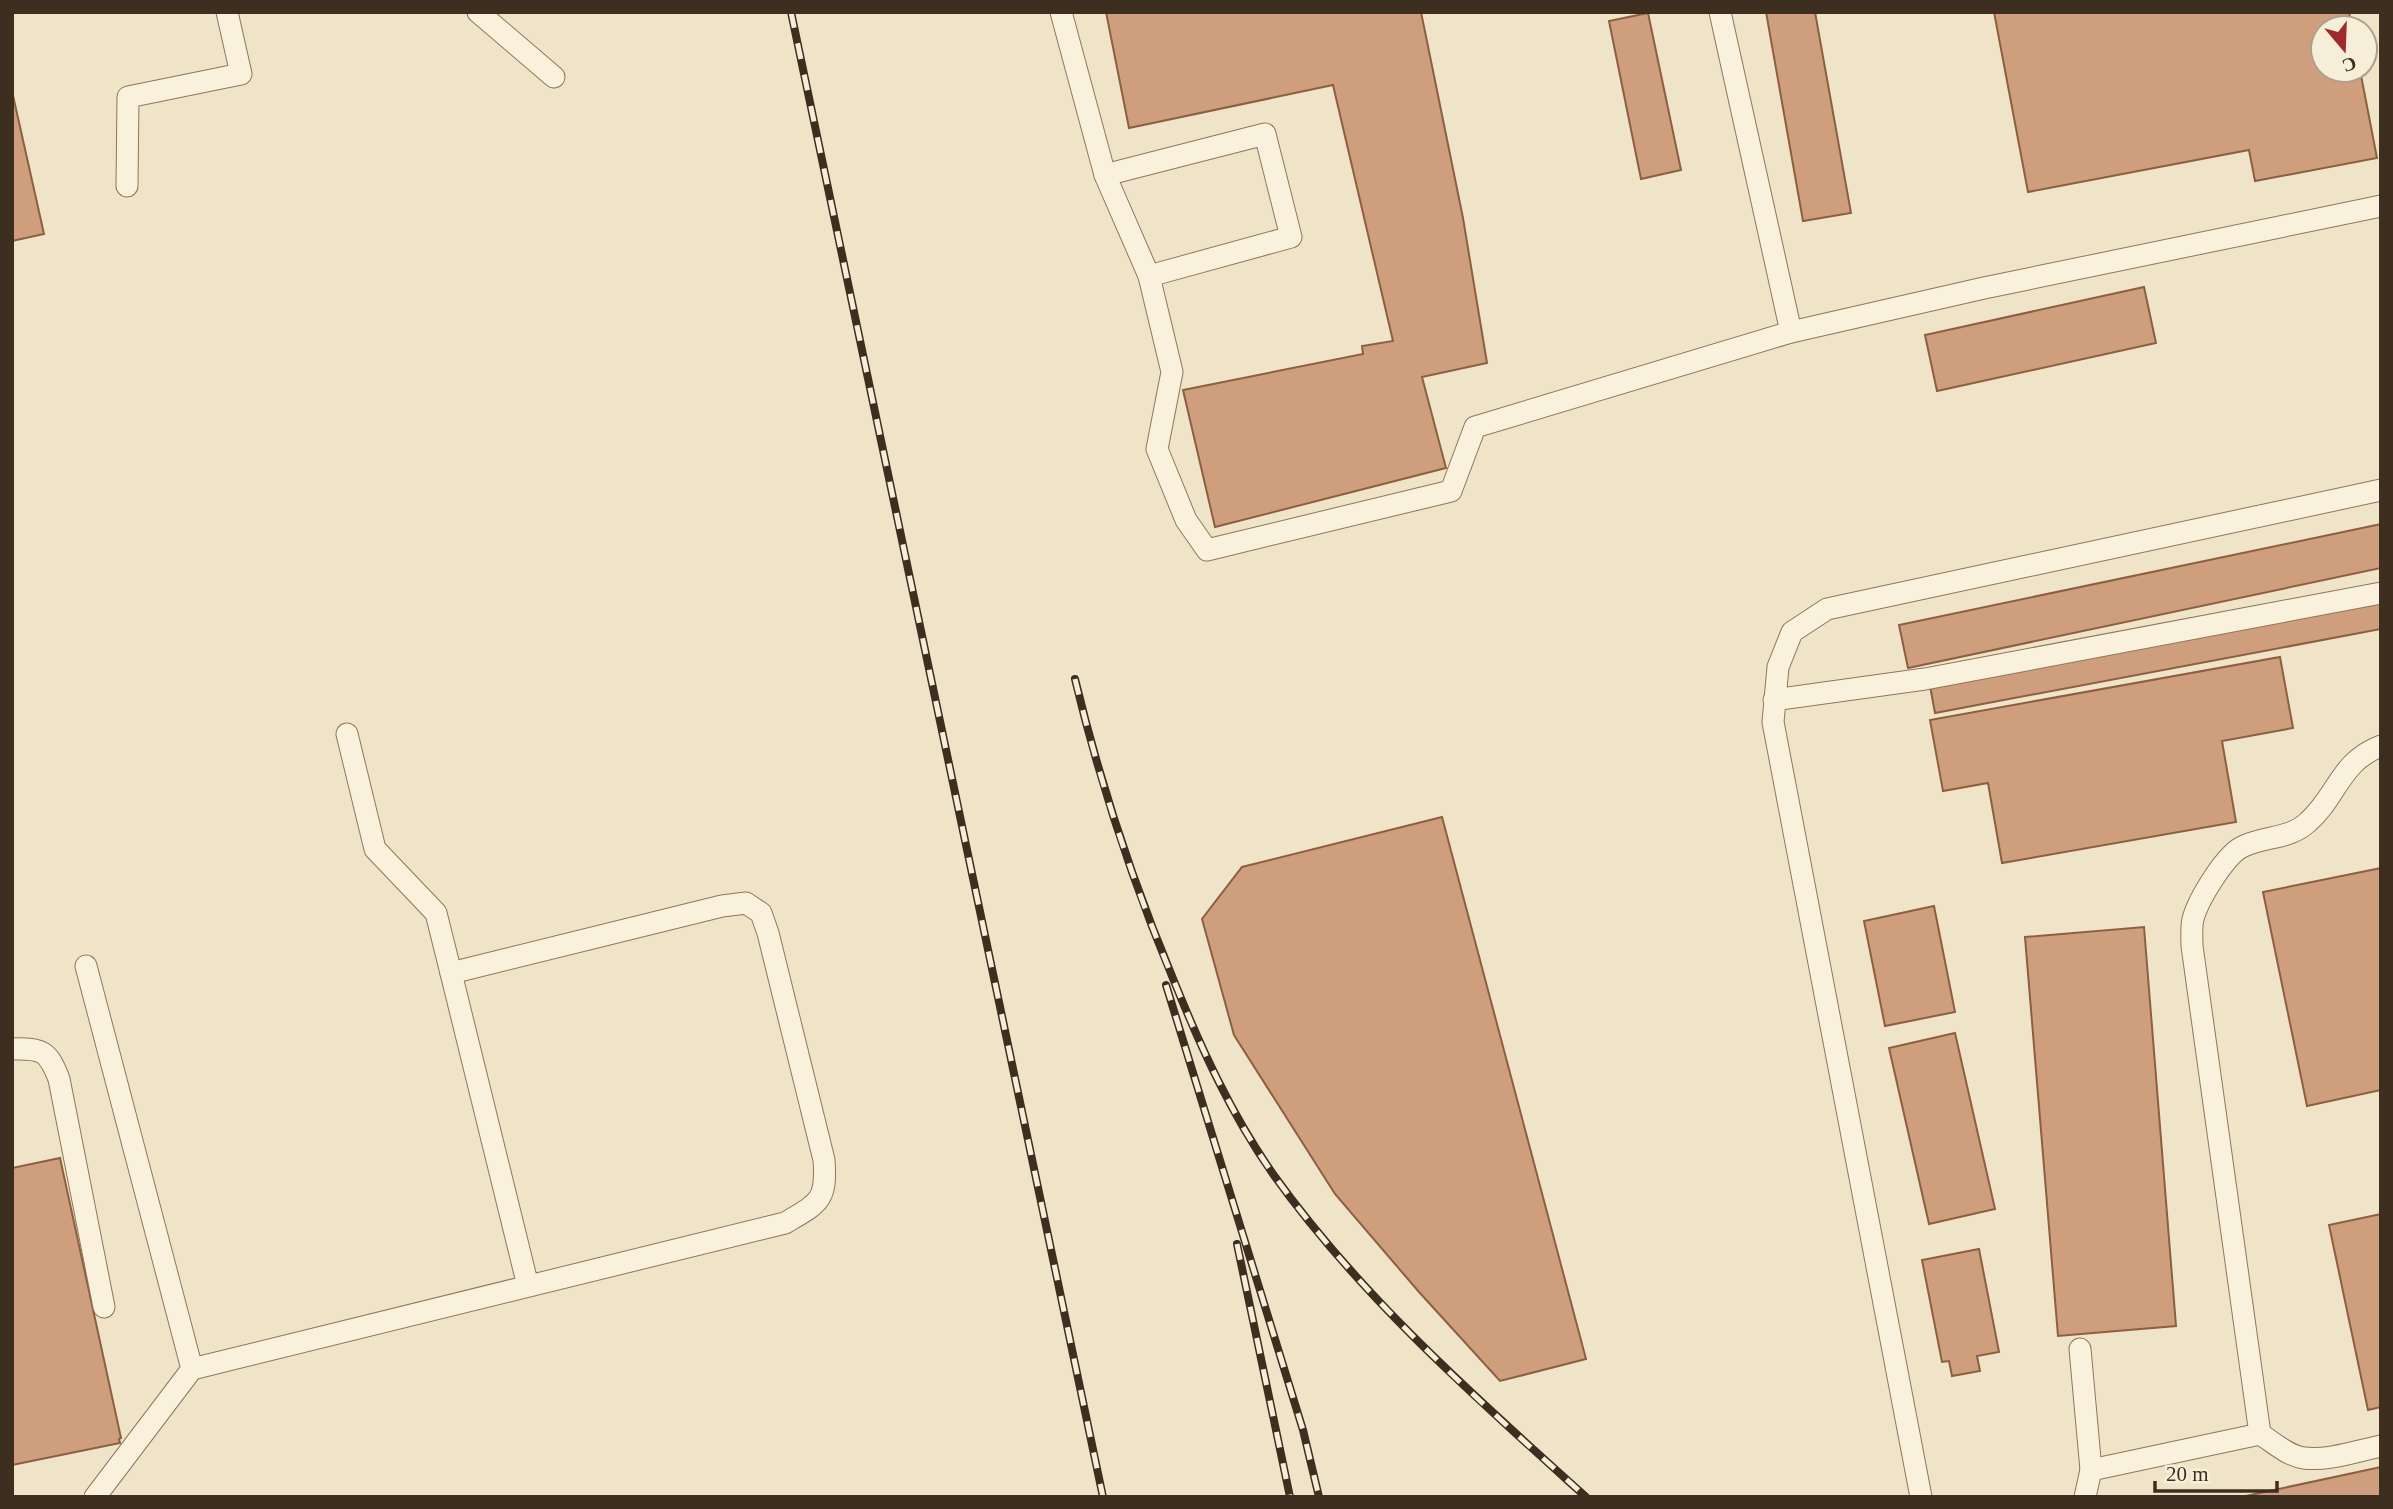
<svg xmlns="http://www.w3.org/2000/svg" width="2393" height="1509" viewBox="0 0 2393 1509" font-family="'Times New Roman',serif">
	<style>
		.building { fill: #cf9f7d; stroke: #8d5f41; stroke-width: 2 }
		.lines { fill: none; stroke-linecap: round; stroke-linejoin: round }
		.service-casing { stroke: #8d765c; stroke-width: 23 }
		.service { stroke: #faf1dc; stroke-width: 21 }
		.rail-casing { stroke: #3d2e20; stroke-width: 8 }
		.rail { stroke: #f7eed8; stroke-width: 5; stroke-dasharray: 16; stroke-linecap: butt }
	</style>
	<rect width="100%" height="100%" fill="#f0e4c8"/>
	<g class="building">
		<path d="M 1106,12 L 1421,12 L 1463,218 L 1487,363 L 1422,377 L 1446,468 L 1215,527 L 1183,390 L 1363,354 L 1362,346 L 1393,341 L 1333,85 L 1129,128 Z"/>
		<path d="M 1766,12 L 1815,12 L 1851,213 L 1803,221 Z"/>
		<path d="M 1994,12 L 2349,12 L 2352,28 L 2323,28 L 2323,70 L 2360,70 L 2377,158 L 2255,181 L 2249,150 L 2028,192 Z"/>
		<path d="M 1648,13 L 1681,170 L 1641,179 L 1609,21 Z"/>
		<path d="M 12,91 L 44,234 L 12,241 Z"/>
		<path d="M 2144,287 L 2156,343 L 1937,391 L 1925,335 Z"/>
		<path d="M 2381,524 L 2381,568 L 1908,668 L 1899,625 Z"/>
		<path d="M 2381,601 L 2381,629 L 1935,713 L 1930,686 Z"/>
		<path d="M 2280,657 L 2293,728 L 2222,741 L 2236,822 L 2002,863 L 1988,783 L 1943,791 L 1930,720 Z"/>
		<path d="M 1442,817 L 1586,1359 L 1500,1381 L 1419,1292 L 1335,1194 L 1234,1035 L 1202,919 L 1242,867 Z"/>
		<path d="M 2381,868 L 2381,1090 L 2307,1106 L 2263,892 Z"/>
		<path d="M 1934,906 L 1955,1012 L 1885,1026 L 1864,921 Z"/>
		<path d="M 2144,927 L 2176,1326 L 2058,1336 L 2025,937 Z"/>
		<path d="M 1955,1033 L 1995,1209 L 1929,1224 L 1889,1048 Z"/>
		<path d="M 60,1158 L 121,1438 L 119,1439 L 120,1443 L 12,1465 L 12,1168 Z"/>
		<path d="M 2381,1214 L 2381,1407 L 2368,1410 L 2329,1225 Z"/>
		<path d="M 1979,1249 L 1999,1352 L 1977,1356 L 1980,1371 L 1952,1376 L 1949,1361 L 1942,1362 L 1922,1260 Z"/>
		<path d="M 2381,1467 L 2381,1497 L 2241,1497 Z"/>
	</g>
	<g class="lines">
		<defs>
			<g id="service">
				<path d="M 478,12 L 554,77"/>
				<path d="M 1061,12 L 1105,175 L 1265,134 L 1291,237 L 1149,276 L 1172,372 L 1157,449 L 1186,520 L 1207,550 L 1451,491 L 1475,427 L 1791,332"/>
				<path d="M 1720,12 L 1791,332 L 1984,288 L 2381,206"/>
				<path d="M 1105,175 L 1149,276"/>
				<path d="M 127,186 L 128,97 L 241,74 L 227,12"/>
				<path d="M 1774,700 L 1925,679 L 2381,593"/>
				<path d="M 347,734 L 375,849 L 436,913 L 451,973"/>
				<path d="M 86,966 L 192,1369 L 95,1497"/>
				<path d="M 12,1049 C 43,1048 48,1051 59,1079 L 104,1307"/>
				<path d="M 2080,1349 L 2091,1470"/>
				<path d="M 192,1369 L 785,1223 C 819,1203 827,1201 824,1160 L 768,933 L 761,913 L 746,903 L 722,906 L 451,973 L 528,1286"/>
				<path d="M 2260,1434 C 2273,1442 2288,1456 2304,1458 C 2328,1461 2357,1451 2381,1446"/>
				<path d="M 1921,1497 L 1773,722 L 1778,667 L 1792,632 L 1827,609 L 2381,490"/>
				<path d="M 2085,1497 L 2091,1470 L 2260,1434 L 2192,946 C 2192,937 2191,927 2193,919 C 2198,900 2226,853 2244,846 C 2266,836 2290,839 2308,822 C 2337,797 2340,761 2381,746"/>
			</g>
		</defs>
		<use href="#service" class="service-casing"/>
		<use href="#service" class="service"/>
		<defs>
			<g id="rail">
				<path d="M 791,12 L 1103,1497"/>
				<path d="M 1075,679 C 1100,783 1133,883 1174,981 C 1201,1048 1231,1114 1273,1174 C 1361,1297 1474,1396 1586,1497"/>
				<path d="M 1166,985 L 1303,1430 L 1319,1497"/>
				<path d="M 1237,1244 L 1290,1497"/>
			</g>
		</defs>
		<use href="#rail" class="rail-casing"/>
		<use href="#rail" class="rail"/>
	</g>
	<rect width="2393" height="1509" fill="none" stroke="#3d2e20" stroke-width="28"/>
	<g transform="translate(2344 49) rotate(161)"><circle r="33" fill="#f7eed8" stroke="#ada18e" stroke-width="2"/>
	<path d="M0-5L12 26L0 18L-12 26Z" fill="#9e2a2b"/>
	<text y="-10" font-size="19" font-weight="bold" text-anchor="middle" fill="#3d2e20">С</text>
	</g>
	<path d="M2155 1481v10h122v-10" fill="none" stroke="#3d2e20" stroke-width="3.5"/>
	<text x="2166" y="1481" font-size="21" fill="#3d2e20" stroke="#f7eed8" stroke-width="5" paint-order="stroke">20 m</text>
</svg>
